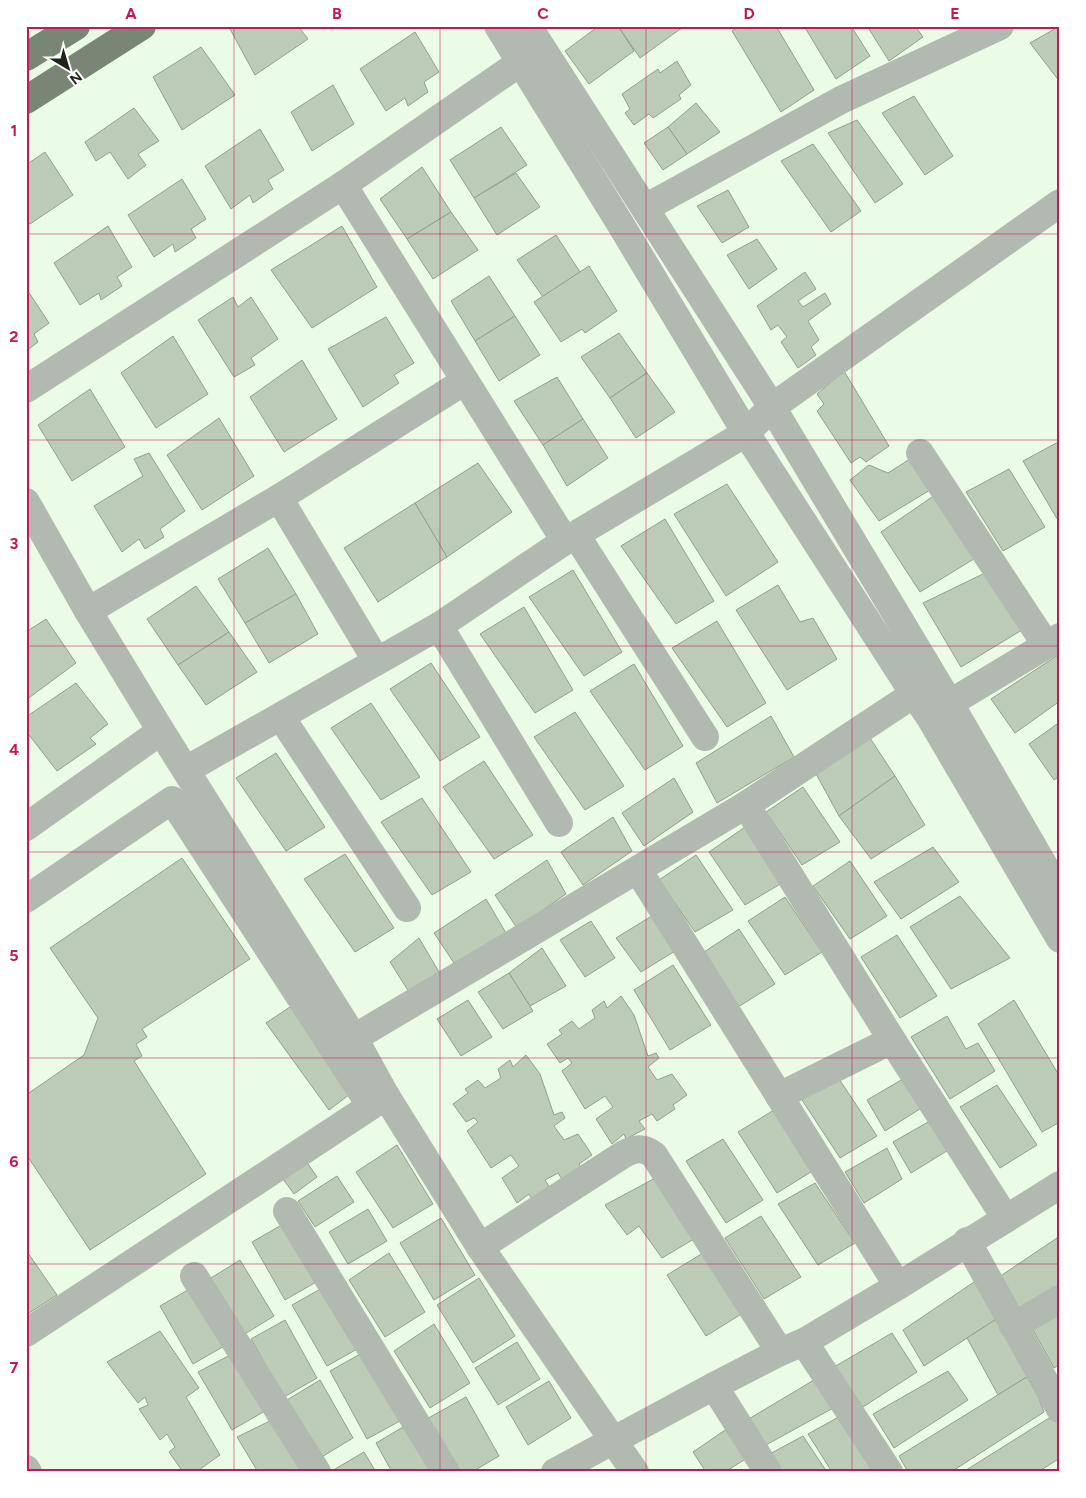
<svg xmlns="http://www.w3.org/2000/svg" width="1086" height="1498" viewBox="0 0 1086 1498" font-family="Figtree,sans-serif">
	<style>
		.building { fill: #bcccb7; stroke: #91a08c }
		.lines { fill: none; stroke-linecap: round; stroke-linejoin: round }
		.minor { stroke: #b2b9b0; stroke-width: 28 }
		.major { stroke: #798675; stroke-width: 28 }
		.grid { fill: none; stroke: #c2185b; stroke-width: 1; stroke-opacity: 0.55 }
		.neatline { fill: none; stroke: #c2185b; stroke-width: 2 }
		.grid-label { font-size: 16px; text-anchor: middle; font-weight: bold; fill: #c2185b }
	</style>
	<rect width="100%" height="100%" fill="#ebfce6"/>
	<g class="building">
		<path d="M 234,26 L 298,26 L 308,39 L 255,75 L 230,29 Z"/>
		<path d="M 599,26 L 618,26 L 634,51 L 589,84 L 565,51 Z"/>
		<path d="M 618,26 L 683,26 L 683,27 L 640,58 Z"/>
		<path d="M 740,26 L 776,26 L 814,90 L 781,112 L 732,31 Z"/>
		<path d="M 804,26 L 851,26 L 870,56 L 836,79 Z"/>
		<path d="M 867,26 L 915,26 L 923,37 L 889,61 Z"/>
		<path d="M 1060,26 L 1060,82 L 1030,43 Z"/>
		<path d="M 415,32 L 439,72 L 424,82 L 428,92 L 408,106 L 405,98 L 386,111 L 360,69 Z"/>
		<path d="M 201,47 L 235,95 L 182,130 L 153,77 Z"/>
		<path d="M 677,61 L 691,85 L 679,95 L 681,99 L 653,118 L 649,114 L 634,125 L 625,113 L 630,109 L 622,94 L 658,69 L 660,73 Z"/>
		<path d="M 333,85 L 354,124 L 312,151 L 291,112 Z"/>
		<path d="M 914,96 L 953,156 L 925,175 L 882,113 Z"/>
		<path d="M 696,103 L 720,132 L 687,154 L 668,127 Z"/>
		<path d="M 134,108 L 159,141 L 138,154 L 146,165 L 128,179 L 110,152 L 96,161 L 85,142 Z"/>
		<path d="M 857,120 L 903,184 L 875,203 L 828,133 Z"/>
		<path d="M 501,127 L 527,165 L 474,198 L 450,160 Z"/>
		<path d="M 668,127 L 687,154 L 663,170 L 644,143 Z"/>
		<path d="M 260,129 L 284,170 L 268,180 L 273,189 L 253,203 L 250,195 L 231,209 L 205,166 Z"/>
		<path d="M 813,144 L 861,211 L 831,232 L 781,161 Z"/>
		<path d="M 45,152 L 73,195 L 30,224 L 26,219 L 26,165 Z"/>
		<path d="M 422,167 L 451,212 L 407,239 L 380,199 Z"/>
		<path d="M 516,173 L 540,207 L 497,235 L 474,198 Z"/>
		<path d="M 182,179 L 206,219 L 191,229 L 196,238 L 175,252 L 173,244 L 154,257 L 128,215 Z"/>
		<path d="M 728,190 L 749,227 L 722,243 L 697,206 Z"/>
		<path d="M 451,212 L 478,250 L 433,279 L 407,239 Z"/>
		<path d="M 108,226 L 132,267 L 117,277 L 122,286 L 101,300 L 99,293 L 80,305 L 54,263 Z"/>
		<path d="M 342,226 L 377,287 L 312,328 L 271,270 Z"/>
		<path d="M 556,235 L 580,272 L 543,297 L 517,260 Z"/>
		<path d="M 757,239 L 777,269 L 749,289 L 727,255 Z"/>
		<path d="M 589,266 L 617,311 L 585,333 L 582,329 L 561,342 L 534,302 Z"/>
		<path d="M 805,272 L 816,289 L 798,301 L 803,307 L 825,293 L 831,304 L 808,321 L 819,340 L 811,347 L 816,355 L 798,368 L 781,342 L 787,337 L 778,325 L 771,330 L 757,306 Z"/>
		<path d="M 489,276 L 515,316 L 475,341 L 451,301 Z"/>
		<path d="M 26,288 L 49,323 L 34,334 L 38,342 L 26,351 Z"/>
		<path d="M 233,297 L 238,307 L 251,297 L 278,339 L 251,358 L 255,365 L 234,377 L 198,320 Z"/>
		<path d="M 515,316 L 540,355 L 499,381 L 475,341 Z"/>
		<path d="M 386,317 L 414,363 L 394,375 L 399,383 L 363,407 L 328,349 Z"/>
		<path d="M 619,333 L 647,373 L 610,398 L 581,357 Z"/>
		<path d="M 173,336 L 208,394 L 156,428 L 121,373 Z"/>
		<path d="M 302,360 L 337,419 L 284,452 L 250,397 Z"/>
		<path d="M 844,371 L 889,446 L 866,462 L 860,457 L 851,463 L 817,411 L 824,404 L 817,394 Z"/>
		<path d="M 647,373 L 675,412 L 636,438 L 610,398 Z"/>
		<path d="M 557,377 L 583,419 L 543,445 L 514,401 Z"/>
		<path d="M 90,389 L 125,447 L 72,481 L 38,425 Z"/>
		<path d="M 219,418 L 254,476 L 202,510 L 167,455 Z"/>
		<path d="M 583,419 L 608,458 L 567,486 L 543,445 Z"/>
		<path d="M 1060,441 L 1060,521 L 1059,522 L 1023,461 Z"/>
		<path d="M 149,453 L 185,511 L 160,529 L 164,537 L 145,549 L 139,539 L 122,552 L 94,506 L 143,476 L 134,459 Z"/>
		<path d="M 910,459 L 930,490 L 879,521 L 850,480 L 869,465 L 888,473 Z"/>
		<path d="M 478,463 L 512,512 L 447,557 L 415,503 Z"/>
		<path d="M 1009,469 L 1045,527 L 1003,551 L 966,492 Z"/>
		<path d="M 727,484 L 778,562 L 726,596 L 674,514 Z"/>
		<path d="M 935,495 L 977,557 L 920,592 L 881,532 Z"/>
		<path d="M 415,503 L 447,557 L 378,602 L 344,548 Z"/>
		<path d="M 665,519 L 714,601 L 676,624 L 621,546 Z"/>
		<path d="M 268,548 L 296,594 L 245,623 L 218,579 Z"/>
		<path d="M 573,570 L 622,652 L 584,676 L 529,597 Z"/>
		<path d="M 985,573 L 1022,630 L 961,667 L 923,603 Z"/>
		<path d="M 778,585 L 800,622 L 813,618 L 837,659 L 787,690 L 736,610 Z"/>
		<path d="M 196,586 L 229,632 L 178,665 L 147,619 Z"/>
		<path d="M 296,594 L 318,634 L 269,663 L 245,623 Z"/>
		<path d="M 524,607 L 573,690 L 535,713 L 480,634 Z"/>
		<path d="M 46,619 L 76,663 L 26,700 L 26,632 Z"/>
		<path d="M 717,621 L 766,703 L 727,727 L 672,648 Z"/>
		<path d="M 229,632 L 257,672 L 206,705 L 178,665 Z"/>
		<path d="M 1058,655 L 1060,658 L 1060,701 L 1015,733 L 991,699 Z"/>
		<path d="M 431,663 L 480,737 L 440,761 L 390,689 Z"/>
		<path d="M 634,664 L 683,746 L 645,770 L 590,691 Z"/>
		<path d="M 76,683 L 108,724 L 90,738 L 96,744 L 57,771 L 26,731 L 26,717 Z"/>
		<path d="M 371,703 L 420,777 L 381,800 L 331,728 Z"/>
		<path d="M 575,712 L 624,786 L 585,810 L 534,737 Z"/>
		<path d="M 771,716 L 794,757 L 717,803 L 696,763 Z"/>
		<path d="M 1060,722 L 1060,776 L 1054,780 L 1029,744 Z"/>
		<path d="M 868,735 L 895,776 L 839,816 L 815,772 Z"/>
		<path d="M 276,753 L 325,827 L 286,851 L 236,778 Z"/>
		<path d="M 484,761 L 533,835 L 494,859 L 443,787 Z"/>
		<path d="M 895,776 L 925,825 L 871,859 L 839,816 Z"/>
		<path d="M 674,778 L 693,812 L 644,846 L 622,813 Z"/>
		<path d="M 803,787 L 840,842 L 802,865 L 766,812 Z"/>
		<path d="M 422,798 L 471,872 L 432,895 L 381,822 Z"/>
		<path d="M 613,817 L 632,851 L 583,885 L 561,852 Z"/>
		<path d="M 745,827 L 782,883 L 745,905 L 709,852 Z"/>
		<path d="M 933,847 L 959,882 L 901,919 L 874,882 Z"/>
		<path d="M 345,854 L 394,928 L 355,952 L 304,879 Z"/>
		<path d="M 696,855 L 733,910 L 695,932 L 659,880 Z"/>
		<path d="M 182,858 L 250,959 L 142,1029 L 147,1037 L 136,1044 L 142,1056 L 134,1061 L 206,1174 L 90,1250 L 26,1154 L 26,1095 L 84,1055 L 98,1018 L 50,948 Z"/>
		<path d="M 547,860 L 566,894 L 517,928 L 495,895 Z"/>
		<path d="M 850,861 L 887,916 L 850,939 L 813,886 Z"/>
		<path d="M 960,896 L 1010,958 L 951,989 L 910,927 Z"/>
		<path d="M 785,897 L 822,952 L 785,975 L 748,921 Z"/>
		<path d="M 486,899 L 506,933 L 456,966 L 434,933 Z"/>
		<path d="M 655,914 L 675,951 L 641,972 L 616,938 Z"/>
		<path d="M 591,921 L 615,958 L 585,977 L 560,940 Z"/>
		<path d="M 739,929 L 775,984 L 738,1007 L 701,954 Z"/>
		<path d="M 897,935 L 937,996 L 900,1018 L 861,957 Z"/>
		<path d="M 419,938 L 439,972 L 409,992 L 390,962 Z"/>
		<path d="M 542,948 L 566,986 L 530,1006 L 509,973 Z"/>
		<path d="M 673,965 L 711,1025 L 670,1050 L 634,990 Z"/>
		<path d="M 509,973 L 533,1011 L 503,1029 L 478,992 Z"/>
		<path d="M 621,996 L 634,1015 L 648,1056 L 656,1053 L 659,1058 L 648,1067 L 657,1080 L 672,1074 L 687,1095 L 673,1105 L 675,1109 L 657,1121 L 652,1114 L 639,1121 L 645,1129 L 626,1139 L 624,1134 L 612,1144 L 596,1119 L 613,1107 L 605,1096 L 585,1109 L 562,1071 L 572,1063 L 568,1058 L 560,1063 L 547,1044 L 562,1034 L 559,1030 L 572,1021 L 579,1029 L 595,1018 L 592,1010 L 604,1001 L 607,1008 Z"/>
		<path d="M 468,1000 L 492,1037 L 461,1056 L 437,1019 Z"/>
		<path d="M 1014,1000 L 1060,1077 L 1060,1122 L 1042,1132 L 978,1024 Z"/>
		<path d="M 293,1005 L 354,1091 L 329,1110 L 266,1023 Z"/>
		<path d="M 947,1016 L 966,1049 L 978,1043 L 995,1071 L 950,1099 L 911,1037 Z"/>
		<path d="M 526,1055 L 540,1074 L 554,1115 L 562,1112 L 565,1118 L 554,1126 L 564,1140 L 578,1134 L 592,1155 L 579,1164 L 581,1168 L 563,1181 L 558,1173 L 545,1180 L 550,1188 L 532,1199 L 529,1194 L 517,1203 L 502,1178 L 519,1166 L 511,1155 L 491,1168 L 467,1131 L 478,1122 L 474,1118 L 466,1122 L 453,1104 L 468,1093 L 465,1089 L 478,1080 L 485,1088 L 501,1078 L 498,1069 L 510,1060 L 513,1067 Z"/>
		<path d="M 837,1076 L 877,1136 L 840,1158 L 800,1097 Z"/>
		<path d="M 908,1076 L 923,1107 L 885,1131 L 867,1100 Z"/>
		<path d="M 997,1085 L 1037,1145 L 1000,1168 L 960,1107 Z"/>
		<path d="M 774,1110 L 814,1170 L 777,1193 L 738,1132 Z"/>
		<path d="M 935,1118 L 950,1149 L 911,1173 L 893,1142 Z"/>
		<path d="M 723,1139 L 763,1200 L 726,1223 L 686,1161 Z"/>
		<path d="M 397,1145 L 433,1204 L 393,1228 L 356,1172 Z"/>
		<path d="M 887,1148 L 902,1179 L 864,1203 L 845,1172 Z"/>
		<path d="M 306,1161 L 317,1177 L 294,1194 L 283,1179 Z"/>
		<path d="M 337,1176 L 354,1202 L 315,1227 L 298,1201 Z"/>
		<path d="M 659,1176 L 699,1236 L 662,1258 L 639,1226 L 627,1235 L 605,1205 Z"/>
		<path d="M 815,1183 L 855,1243 L 818,1265 L 778,1204 Z"/>
		<path d="M 368,1209 L 387,1241 L 348,1264 L 329,1232 Z"/>
		<path d="M 761,1216 L 801,1277 L 764,1299 L 725,1238 Z"/>
		<path d="M 441,1218 L 475,1275 L 434,1300 L 400,1243 Z"/>
		<path d="M 285,1223 L 318,1281 L 285,1300 L 252,1242 Z"/>
		<path d="M 1060,1236 L 1060,1287 L 1020,1313 L 999,1277 Z"/>
		<path d="M 26,1250 L 57,1295 L 26,1315 Z"/>
		<path d="M 389,1253 L 425,1312 L 385,1337 L 349,1280 Z"/>
		<path d="M 703,1253 L 743,1313 L 706,1336 L 667,1275 Z"/>
		<path d="M 240,1260 L 274,1316 L 240,1337 L 206,1281 Z"/>
		<path d="M 479,1278 L 515,1336 L 473,1363 L 437,1305 Z"/>
		<path d="M 977,1280 L 1001,1316 L 924,1366 L 903,1330 Z"/>
		<path d="M 193,1287 L 226,1345 L 193,1364 L 160,1306 Z"/>
		<path d="M 324,1287 L 359,1348 L 327,1366 L 292,1305 Z"/>
		<path d="M 1060,1309 L 1060,1364 L 1054,1368 L 1032,1328 Z"/>
		<path d="M 1001,1316 L 1030,1375 L 998,1395 L 967,1338 Z"/>
		<path d="M 285,1320 L 317,1378 L 284,1397 L 251,1339 Z"/>
		<path d="M 434,1324 L 470,1383 L 430,1408 L 394,1351 Z"/>
		<path d="M 160,1331 L 199,1388 L 186,1397 L 220,1455 L 196,1472 L 183,1472 L 169,1452 L 175,1447 L 167,1434 L 160,1440 L 139,1409 L 148,1405 L 145,1397 L 138,1403 L 107,1362 Z"/>
		<path d="M 892,1333 L 917,1372 L 863,1407 L 834,1367 Z"/>
		<path d="M 517,1342 L 540,1379 L 498,1405 L 475,1368 Z"/>
		<path d="M 362,1353 L 400,1421 L 367,1439 L 330,1371 Z"/>
		<path d="M 232,1354 L 265,1411 L 232,1430 L 198,1372 Z"/>
		<path d="M 948,1371 L 968,1400 L 894,1448 L 873,1414 Z"/>
		<path d="M 1030,1375 L 1044,1412 L 951,1472 L 908,1472 L 899,1456 Z"/>
		<path d="M 819,1377 L 837,1406 L 764,1446 L 747,1420 Z"/>
		<path d="M 320,1380 L 353,1438 L 320,1458 L 287,1400 Z"/>
		<path d="M 549,1381 L 571,1418 L 528,1445 L 506,1407 Z"/>
		<path d="M 466,1397 L 499,1456 L 472,1472 L 454,1472 L 425,1420 Z"/>
		<path d="M 1057,1413 L 1060,1421 L 1060,1458 L 1038,1472 L 963,1472 Z"/>
		<path d="M 844,1414 L 879,1472 L 832,1472 L 808,1434 Z"/>
		<path d="M 272,1420 L 302,1472 L 258,1472 L 237,1437 Z"/>
		<path d="M 408,1424 L 434,1472 L 392,1472 L 376,1443 Z"/>
		<path d="M 731,1426 L 752,1455 L 725,1472 L 706,1472 L 693,1452 Z"/>
		<path d="M 803,1436 L 827,1472 L 776,1472 L 766,1456 Z"/>
		<path d="M 364,1452 L 376,1472 L 337,1472 L 335,1469 Z"/>
	</g>
	<g class="lines">
		<g class="minor">
			<path d="M 498,26 L 621,225 L 746,433 L 914,694 L 929,716 L 1060,939"/>
			<path d="M 528,26 L 772,407 L 950,704 L 1060,893"/>
			<path d="M 343,185 L 565,541"/>
			<path d="M 645,208 L 841,100 L 1000,26"/>
			<path d="M 26,389 L 343,185 L 534,53"/>
			<path d="M 920,453 L 1046,645"/>
			<path d="M 279,498 L 376,660"/>
			<path d="M 26,502 L 88,611 L 161,731 L 354,1038 L 386,1096 L 480,1247 L 635,1472"/>
			<path d="M 576,535 L 705,737"/>
			<path d="M 88,611 L 279,498 L 465,381"/>
			<path d="M 439,626 L 559,823"/>
			<path d="M 935,712 L 1060,637"/>
			<path d="M 281,717 L 407,908"/>
			<path d="M 186,770 L 439,626 L 565,541 L 746,433 L 772,407 L 1060,203"/>
			<path d="M 746,805 L 892,1040 L 1006,1219"/>
			<path d="M 26,827 L 161,731"/>
			<path d="M 638,870 L 898,1286"/>
			<path d="M 26,899 L 172,800 L 370,1105"/>
			<path d="M 354,1038 L 746,805 L 914,694"/>
			<path d="M 779,1096 L 892,1040"/>
			<path d="M 287,1211 L 446,1472"/>
			<path d="M 967,1241 L 1060,1409"/>
			<path d="M 480,1247 L 624,1154 C 636,1148 643,1147 654,1155 L 780,1352"/>
			<path d="M 194,1276 L 317,1472"/>
			<path d="M 1013,1326 L 1060,1299"/>
			<path d="M 26,1333 L 386,1096"/>
			<path d="M 804,1342 L 889,1472"/>
			<path d="M 714,1386 L 768,1472"/>
			<path d="M 26,1469 L 28,1472"/>
			<path d="M 555,1472 L 714,1386 L 780,1352 L 804,1342 L 898,1286 L 1060,1185"/>
		</g>
		<g class="major">
			<path d="M 26,57 L 76,26"/>
			<path d="M 26,100 L 142,26"/>
		</g>
	</g>
	<path class="grid" d="M 234,26 L 234,1472M 440,26 L 440,1472M 646,26 L 646,1472M 852,26 L 852,1472M 26,234 L 1060,234M 26,440 L 1060,440M 26,646 L 1060,646M 26,852 L 1060,852M 26,1058 L 1060,1058M 26,1264 L 1060,1264"/>
	<rect width="1086" height="1498" fill="none" stroke="#ffffff" stroke-width="55"/>
	<g transform="translate(68 68) rotate(142)" stroke="#ffffff" stroke-width="4" paint-order="stroke">
	<path d="M0-4L9 19L0 12L-9 19Z" fill="#1e231c"/>
	<text y="-8" font-size="14" font-weight="bold" text-anchor="middle" fill="#1e231c">N</text>
	</g>
	<rect x="28" y="28" width="1030" height="1442" class="neatline"/>
	<g class="grid-label">
		<text x="131" y="19">A</text>
		<text x="337" y="19">B</text>
		<text x="543" y="19">C</text>
		<text x="749" y="19">D</text>
		<text x="955" y="19">E</text>
		<text x="14" y="136">1</text>
		<text x="14" y="342">2</text>
		<text x="14" y="549">3</text>
		<text x="14" y="755">4</text>
		<text x="14" y="961">5</text>
		<text x="14" y="1167">6</text>
		<text x="14" y="1373">7</text>
	</g>
</svg>
